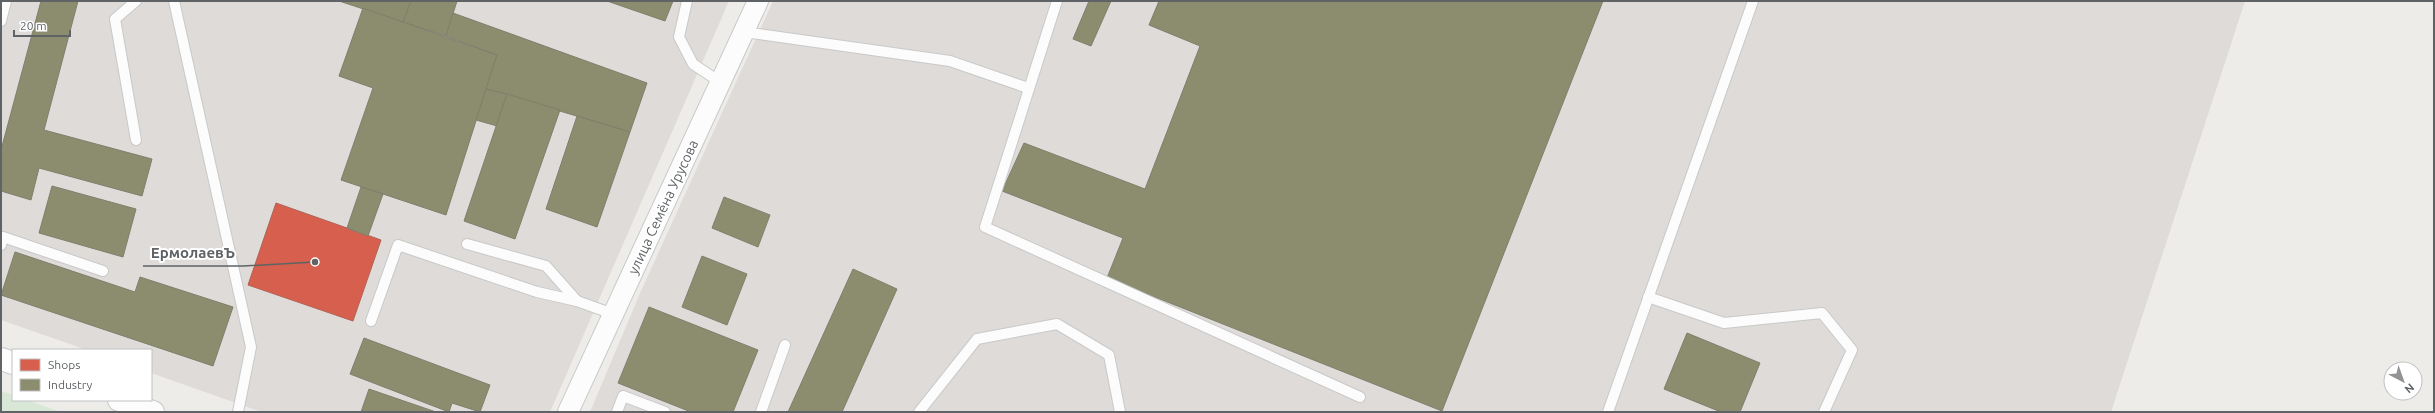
<svg xmlns="http://www.w3.org/2000/svg" width="2435" height="413" viewBox="0 0 2435 413" font-family="Ubuntu,sans-serif">
	<style>
		.industrial { fill: #dedbd9 }
		.green { fill: #d9e8d6 }
		.shops { fill: #d6604d; stroke: #b26154 }
		.industry { fill: #8c8c6e; stroke: #7e806c }
		.lines { fill: none; stroke-linecap: round; stroke-linejoin: round }
		.service-casing { stroke: #c8c9c9; stroke-width: 12 }
		.minor-casing { stroke: #c8c9c9; stroke-width: 22 }
		.tertiary-casing { stroke: #c8c9c9; stroke-width: 24 }
		.service { stroke: #fcfcfc; stroke-width: 10 }
		.minor { stroke: #fcfcfc; stroke-width: 20 }
		.tertiary { stroke: #fcfcfc; stroke-width: 22 }
		.labels { text-anchor: middle; stroke-width: 4; stroke-linejoin: round; paint-order: stroke }
		.street-label { font-size: 14px; fill: #5f6366; stroke: #fff }
		.leader { fill: none; stroke: #5f6366; stroke-width: 1.5 }
		.callout-dot { fill: #5f6366; stroke: #fff; stroke-width: 1.5 }
		.callout-label { font-size: 15px; text-anchor: middle; font-weight: bold; fill: #5f6366; stroke: #fff; stroke-width: 4; stroke-linejoin: round; paint-order: stroke }
	</style>
	<rect width="100%" height="100%" fill="#eeece9"/>
	<g class="industrial">
		<path d="M 1,1 L 729,1 L 550,412 L 262,412 L 151,373 L 151,350 L 87,350 L 1,320 Z"/>
		<path d="M 773,1 L 2245,1 L 2111,412 L 590,412 L 641,291 Z"/>
	</g>
	<path class="green" d="M 1,391 L 13,395 L 13,400 L 27,400 L 61,412 L 1,412 Z"/>
	<path class="shops" d="M 276,203 L 381,240 L 353,321 L 248,285 Z"/>
	<g class="industry">
		<path d="M 41,1 L 78,1 L 44,130 L 152,159 L 142,196 L 39,168 L 31,200 L 1,191 L 1,150 Z"/>
		<path d="M 339,1 L 411,1 L 403,22 Z"/>
		<path d="M 411,1 L 457,1 L 446,36 L 403,22 Z"/>
		<path d="M 607,1 L 673,1 L 665,21 Z"/>
		<path d="M 1089,1 L 1111,1 L 1091,46 L 1073,39 Z"/>
		<path d="M 1159,1 L 1603,1 L 1442,411 L 1107,278 L 1123,238 L 1002,191 L 1024,143 L 1145,189 L 1200,46 L 1149,25 Z"/>
		<path d="M 363,8 L 497,55 L 446,215 L 341,180 L 373,88 L 339,76 Z"/>
		<path d="M 453,13 L 647,83 L 630,132 L 486,89 L 497,55 L 446,36 Z"/>
		<path d="M 486,89 L 507,94 L 497,126 L 476,120 Z"/>
		<path d="M 507,94 L 560,110 L 515,239 L 464,221 Z"/>
		<path d="M 577,116 L 630,132 L 597,227 L 546,209 Z"/>
		<path d="M 52,186 L 136,209 L 123,257 L 39,233 Z"/>
		<path d="M 361,187 L 383,194 L 368,236 L 347,228 Z"/>
		<path d="M 724,197 L 770,215 L 758,247 L 712,228 Z"/>
		<path d="M 15,252 L 135,292 L 140,277 L 233,307 L 213,366 L 1,295 Z"/>
		<path d="M 702,256 L 747,274 L 727,325 L 682,307 Z"/>
		<path d="M 853,269 L 897,289 L 842,412 L 788,412 Z"/>
		<path d="M 649,307 L 758,350 L 733,412 L 691,412 L 618,383 Z"/>
		<path d="M 1687,333 L 1760,363 L 1740,412 L 1721,412 L 1664,389 Z"/>
		<path d="M 364,338 L 490,385 L 480,412 L 452,403 L 449,412 L 350,374 Z"/>
		<path d="M 369,389 L 436,412 L 361,412 Z"/>
	</g>
	<g class="lines">
		<defs>
			<g id="service">
				<path d="M 174,1 L 251,347 L 238,412"/>
				<path d="M 687,1 L 679,37 L 693,64 L 720,82"/>
				<path d="M 1057,1 L 985,227 L 1360,397"/>
				<path d="M 1,21 L 6,1"/>
				<path d="M 744,32 L 950,61 L 1028,88"/>
				<path d="M 136,140 L 115,19 L 136,1"/>
				<path d="M 467,244 L 546,266 L 577,301"/>
				<path d="M 1,245 L 3,237 L 103,271"/>
				<path d="M 1648,297 L 1724,323 L 1822,313 L 1852,350 L 1824,412"/>
				<path d="M 371,321 L 398,245 L 537,292 L 577,301 L 613,314"/>
				<path d="M 617,412 L 623,396 L 665,412"/>
				<path d="M 761,412 L 785,345"/>
				<path d="M 919,412 L 977,339 L 1057,324 L 1109,355 L 1120,412"/>
				<path d="M 1608,412 L 1753,1"/>
			</g>
			<path id="minor" d="M 568,412 L 758,1"/>
			<g id="tertiary">
				<path d="M 1,359 L 13,363"/>
				<path d="M 119,400 L 153,412"/>
			</g>
		</defs>
		<use href="#service" class="service-casing"/>
		<use href="#minor" class="minor-casing"/>
		<use href="#tertiary" class="tertiary-casing"/>
		<use href="#service" class="service"/>
		<use href="#minor" class="minor"/>
		<use href="#tertiary" class="tertiary"/>
	</g>
	<g class="labels">
		<g class="street-label">
			<text transform="translate(663 207) rotate(-65)" y="5">улица Семёна Урусова</text>
		</g>
	</g>
	<path class="leader" d="M315 262L243 266H143"/>
	<circle class="callout-dot" cx="315" cy="262" r="4"/>
	<g class="callout-label">
		<text x="193" y="258">ЕрмолаевЪ</text>
	</g>
	<rect width="2435" height="413" fill="none" stroke="#5f6366" stroke-width="4"/>
	<rect x="12" y="349" width="140" height="52" fill="#ffffff" stroke="#bfc1c2"/>
	<rect x="20" y="359" width="20" height="12" fill="#d6604d" stroke="#bfc1c2"/>
	<text x="48" y="369" font-size="12" fill="#5f6366">Shops</text>
	<rect x="20" y="379" width="20" height="12" fill="#8c8c6e" stroke="#bfc1c2"/>
	<text x="48" y="389" font-size="12" fill="#5f6366">Industry</text>
	<g transform="translate(2403 381) rotate(139)"><circle r="19" fill="#ffffff" stroke="#bfc1c2"/>
	<path d="M0-3L7 15L0 10L-7 15Z" fill="#919394"/>
	<text y="-6" font-size="11" font-weight="bold" text-anchor="middle" fill="#5f6366">N</text>
	</g>
	<path d="M14 30v6h56v-6" fill="none" stroke="#5f6366" stroke-width="2"/>
	<text x="20" y="30" font-size="12" fill="#5f6366" stroke="#ffffff" stroke-width="3" paint-order="stroke">20 m</text>
</svg>
